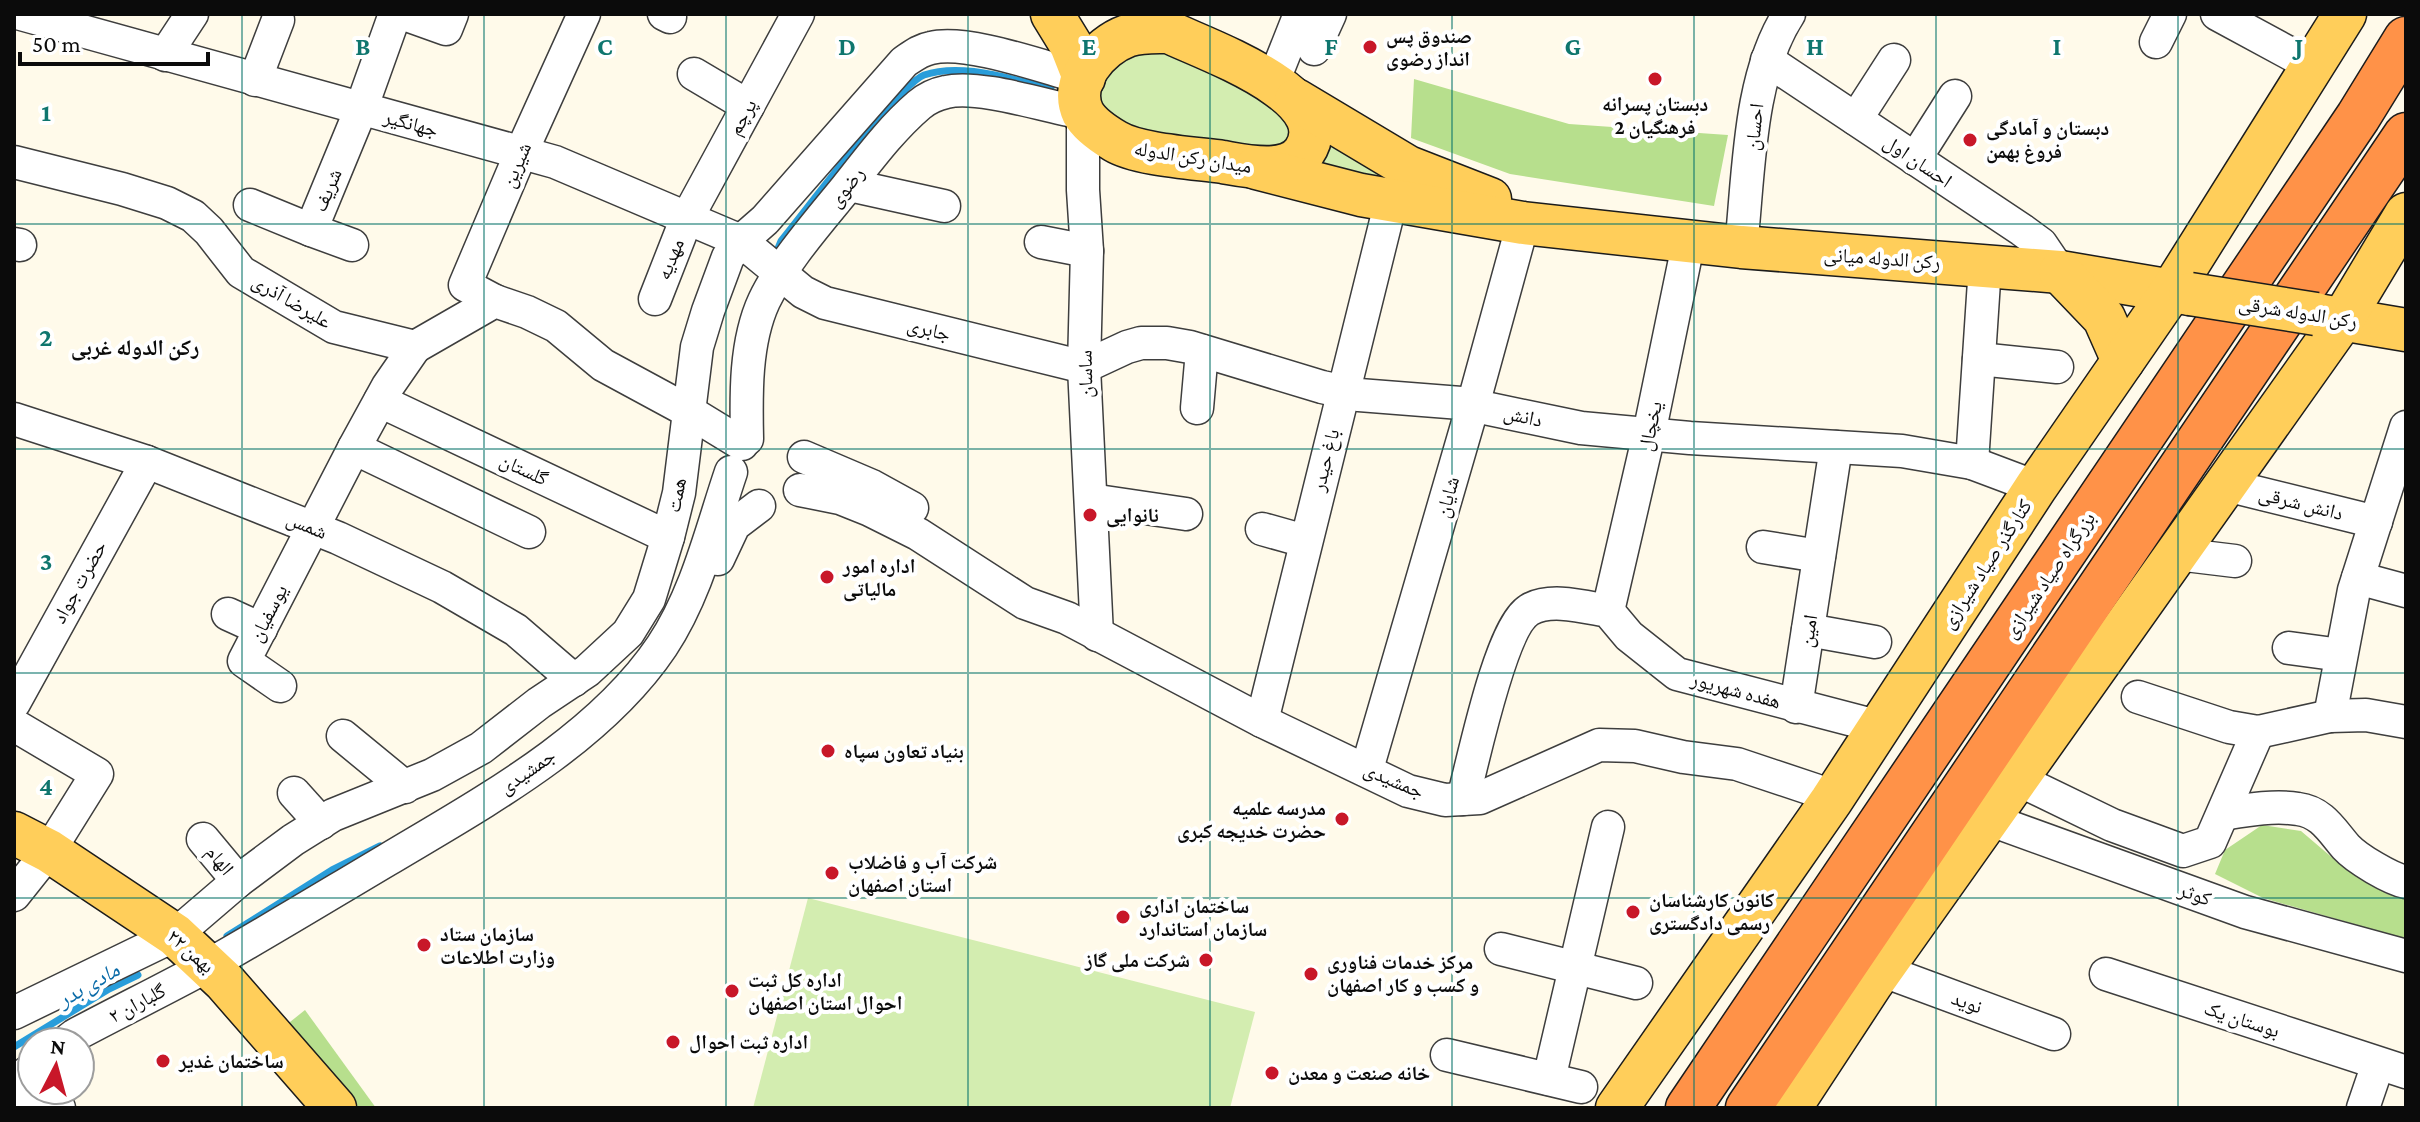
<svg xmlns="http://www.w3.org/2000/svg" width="2420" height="1122" viewBox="0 0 2420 1122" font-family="'Crimson Pro','Noto Naskh Arabic',serif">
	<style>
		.green { fill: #d3edb0 }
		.forest { fill: #b7df8d }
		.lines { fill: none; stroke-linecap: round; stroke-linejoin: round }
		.stream { stroke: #299dda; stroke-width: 7 }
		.minor-casing { stroke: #3e3e3e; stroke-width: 35 }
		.major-casing { stroke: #1c1c1c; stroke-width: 45 }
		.highway-casing { stroke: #1c1c1c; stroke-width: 47 }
		.minor { stroke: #fff; stroke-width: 32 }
		.major { stroke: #ffce5a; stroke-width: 42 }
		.highway { stroke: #ff9248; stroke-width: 44 }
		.major-bridge-casing { stroke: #1c1c1c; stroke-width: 45; stroke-linecap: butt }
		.major-bridge { stroke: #ffce5a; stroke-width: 42 }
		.grid { fill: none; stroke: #0f766e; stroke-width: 2; stroke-opacity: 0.55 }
		.poi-dot { fill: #c81729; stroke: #fff; stroke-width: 3 }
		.labels { text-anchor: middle; stroke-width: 8; stroke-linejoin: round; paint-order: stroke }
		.poi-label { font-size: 20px; font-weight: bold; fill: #0b0b0b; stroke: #fff; text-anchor: start }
		.street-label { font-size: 20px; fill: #0b0b0b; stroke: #fff }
		.neighbourhood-label { font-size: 22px; font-weight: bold; fill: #0b0b0b; stroke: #fff }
		.water-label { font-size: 22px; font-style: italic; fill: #0a6ba8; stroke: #fff }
		.grid-label { font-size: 26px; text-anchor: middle; font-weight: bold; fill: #0f766e; stroke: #fff; stroke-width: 8; stroke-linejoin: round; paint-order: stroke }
	</style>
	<rect width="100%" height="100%" fill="#fffaea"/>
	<g class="green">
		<path d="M 1128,35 L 1469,192 L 1106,135 L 1084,78 Z"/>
		<path d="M 808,898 L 1255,1012 L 1230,1108 L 753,1108 Z"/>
	</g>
	<g class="forest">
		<path d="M 1414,79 L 1569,124 L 1728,135 L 1714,206 L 1510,174 L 1411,138 Z"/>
		<path d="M 2262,825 L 2301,831 L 2342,866 L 2387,894 L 2406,898 L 2406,939 L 2263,898 L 2215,874 L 2225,850 Z"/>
		<path d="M 305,1010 L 376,1108 L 343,1108 L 285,1026 Z"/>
	</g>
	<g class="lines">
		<g class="stream">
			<path d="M 776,253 L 781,241 C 804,213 900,84 924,75 C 963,62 1012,80 1051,88"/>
			<path d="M 227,936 L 332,870 L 380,846"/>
			<path d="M 14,1047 L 109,989 L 138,975"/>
		</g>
		<defs>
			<g id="minor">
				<path d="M 21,14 L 555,162 L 741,241 L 803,292 L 825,303 L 1084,367 L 1127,347 L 1141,343 L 1167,343 L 1190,347 L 1322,387 L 1359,395 L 1461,403 L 1581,428 L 1690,438 L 1902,451 L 1972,463 L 2036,487"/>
				<path d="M 404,14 L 446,29 L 452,14"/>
				<path d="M 664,14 L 670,17"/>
				<path d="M 2217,14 L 2313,66"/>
				<path d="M 2156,42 L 2170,14"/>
				<path d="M 1314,49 L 1330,14"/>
				<path d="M 165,55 L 192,14"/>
				<path d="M 1767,60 L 2022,230 L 2041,244 L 2060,272"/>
				<path d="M 694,74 L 748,106"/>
				<path d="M 255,80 L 278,20"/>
				<path d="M 1273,82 L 1300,14"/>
				<path d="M 1856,119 L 1894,60"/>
				<path d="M 1915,159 L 1955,96"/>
				<path d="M 14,162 L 122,189 L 167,203 L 193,216 L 209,231 L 241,272 L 334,327 L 415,347 L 495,301 L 527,312 L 556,326 L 603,365 L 688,411 L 742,444"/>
				<path d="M 849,185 L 944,206"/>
				<path d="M 250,205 L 311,230"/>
				<path d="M 1041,242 L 1087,251"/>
				<path d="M 14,244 L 20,245"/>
				<path d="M 352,245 L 311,230 L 361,109 L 395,14"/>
				<path d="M 1741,247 C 1749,174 1748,77 1789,14"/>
				<path d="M 655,299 L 686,220 L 798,14"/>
				<path d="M 495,301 L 465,285 L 521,153 L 584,14"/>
				<path d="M 1979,359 L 2057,367"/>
				<path d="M 380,401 L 668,537"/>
				<path d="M 1197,408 L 1202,351"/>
				<path d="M 14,419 L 147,462 L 338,538 L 442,587 L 516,630 L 574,680"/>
				<path d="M 747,439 C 746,395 745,342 764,301 C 782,263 820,220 846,188 C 869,159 891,129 919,105 C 926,99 936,94 946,92 C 979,84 1048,107 1083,113 L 1083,190 L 1087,251 L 1084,367 L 1097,635"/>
				<path d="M 354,448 L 529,532"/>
				<path d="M 804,457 L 872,486 L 912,508"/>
				<path d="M 1972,463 L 1985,266"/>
				<path d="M 2226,485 L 2376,522"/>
				<path d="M 800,490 L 840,498 L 870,510 L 918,534 L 1025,603 L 1067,618 L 1262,721 L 1408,791 L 1445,800 L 1480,798 L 1599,745 L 1635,746 L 1683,757 L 1737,764 L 1815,790 L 1831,801"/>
				<path d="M 1091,500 L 1186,514"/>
				<path d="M 1262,529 L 1305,541"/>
				<path d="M 1763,547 L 1819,556"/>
				<path d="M 2177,554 L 2235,561"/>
				<path d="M 718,559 L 734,525 L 759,506"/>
				<path d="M 2358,578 L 2406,591"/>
				<path d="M 1608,611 L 1649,434 L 1689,240"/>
				<path d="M 228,614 L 261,629"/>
				<path d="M 1808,630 L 1875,642"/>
				<path d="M 2289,648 L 2341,655"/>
				<path d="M 280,686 L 244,661 L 354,448 L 388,386 L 415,347"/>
				<path d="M 2138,697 L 2229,727 L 2258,732 L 2330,716 L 2366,715 L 2406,722"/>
				<path d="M 14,703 L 147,462"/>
				<path d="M 1796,707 L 1836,447"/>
				<path d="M 2330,716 L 2354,590 L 2406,427"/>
				<path d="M 1262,721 L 1391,201"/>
				<path d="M 14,725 L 97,774 L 49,851 L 14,895"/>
				<path d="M 343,736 L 405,787"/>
				<path d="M 1367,769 L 1473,405 L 1523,223"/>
				<path d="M 2017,779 L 2112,825 L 2183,851 L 2210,842 L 2258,732"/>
				<path d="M 294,793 L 321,823"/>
				<path d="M 1463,799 C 1473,762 1500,628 1529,610 C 1550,597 1585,607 1608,611 L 1629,636 L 1677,674 L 1880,727"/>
				<path d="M 2223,814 C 2247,810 2274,805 2298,809 C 2322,812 2332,831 2346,847 C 2357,859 2391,879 2406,882"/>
				<path d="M 1988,819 L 2245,912 L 2406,956"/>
				<path d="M 203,839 L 238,881"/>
				<path d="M 1501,949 L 1636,983"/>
				<path d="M 1881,970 L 2054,1034"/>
				<path d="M 2106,974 L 2406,1072"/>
				<path d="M 14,1013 L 175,935 L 238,881 L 293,840 L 333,815 L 432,775 L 481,748 L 539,703 L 587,671 L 628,633 L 649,599 L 668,537 L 679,493 L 697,347 L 708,311 L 728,257 L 741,241 L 765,220 L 904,62 C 913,56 920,50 931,48 C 968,39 1045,68 1084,78"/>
				<path d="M 66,1042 L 75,1035 C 120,1011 165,989 209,965 C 269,931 328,895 387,860 C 482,803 599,740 662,646 C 697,593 711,531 731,472"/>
				<path d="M 1447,1055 L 1581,1087"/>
				<path d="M 1549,1079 L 1608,827"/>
				<path d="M 14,1083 L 32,1069"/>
				<path d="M 14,1093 L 59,1108"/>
				<path d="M 2363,1108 L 2378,1064"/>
			</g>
			<g id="major">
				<path d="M 1052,14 L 1071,45 L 1084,78"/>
				<path d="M 1169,32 C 1204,49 1342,96 1304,152 C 1288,176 1246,166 1223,162 C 1194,158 1138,155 1115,141 C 1105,135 1089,124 1083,113 C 1068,82 1099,46 1127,36 C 1140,31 1155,32 1169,32 Z"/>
				<path d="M 1296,100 L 1408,167 L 1490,199"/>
				<path d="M 1256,168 L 1361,195 L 1523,223 L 1741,247 L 2060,272 L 2190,294"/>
				<path d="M 2060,272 L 2104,318 L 2123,361"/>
				<path d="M 2317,315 L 2406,330"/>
				<path d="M 14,833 L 49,851 L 175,935 L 224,981 L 335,1108"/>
				<path d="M 1617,1108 L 1831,801 L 2036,487 L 2172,290 L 2345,14"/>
				<path d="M 1790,1108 L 1872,983 L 2343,319 L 2406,214"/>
			</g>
			<g id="highway">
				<path d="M 1688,1108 L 2358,117 L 2406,39"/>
				<path d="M 1748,1108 L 2406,135"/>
			</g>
		</defs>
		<use href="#minor" class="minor-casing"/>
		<use href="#major" class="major-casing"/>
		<use href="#highway" class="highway-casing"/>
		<use href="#minor" class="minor"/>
		<use href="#major" class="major"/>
		<use href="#highway" class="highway"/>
		<defs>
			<path id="major-bridge" d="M 2190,294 L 2316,314"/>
		</defs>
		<use href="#major-bridge" class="major-bridge-casing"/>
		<use href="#major-bridge" class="major-bridge"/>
	</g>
	<path class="grid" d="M 242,14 L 242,1108M 484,14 L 484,1108M 726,14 L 726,1108M 968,14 L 968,1108M 1210,14 L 1210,1108M 1452,14 L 1452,1108M 1694,14 L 1694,1108M 1936,14 L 1936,1108M 2178,14 L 2178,1108M 14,224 L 2406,224M 14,449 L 2406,449M 14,673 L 2406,673M 14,898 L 2406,898"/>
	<g class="poi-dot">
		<circle cx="1370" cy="47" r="8"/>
		<circle cx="1655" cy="79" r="8"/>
		<circle cx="1970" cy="140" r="8"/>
		<circle cx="1090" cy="515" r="8"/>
		<circle cx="827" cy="577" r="8"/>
		<circle cx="828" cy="751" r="8"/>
		<circle cx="1342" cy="819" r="8"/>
		<circle cx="832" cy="873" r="8"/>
		<circle cx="1633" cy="912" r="8"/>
		<circle cx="1123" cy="917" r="8"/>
		<circle cx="424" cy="945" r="8"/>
		<circle cx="1206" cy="960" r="8"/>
		<circle cx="1311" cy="974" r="8"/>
		<circle cx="732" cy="991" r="8"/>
		<circle cx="673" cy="1042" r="8"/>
		<circle cx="163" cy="1061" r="8"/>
		<circle cx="1272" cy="1073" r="8"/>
	</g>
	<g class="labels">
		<g class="poi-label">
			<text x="1386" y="43">صندوق پس<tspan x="1386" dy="23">انداز رضوی</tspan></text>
			<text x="1655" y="111" text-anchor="middle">دبستان پسرانه<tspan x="1655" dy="23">فرهنگیان 2</tspan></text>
			<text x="1986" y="135">دبستان و آمادگی<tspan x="1986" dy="23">فروغ بهمن</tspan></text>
			<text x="1106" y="522">نانوایی</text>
			<text x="843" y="573">اداره امور<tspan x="843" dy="23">مالیاتی</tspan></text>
			<text x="844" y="758">بنیاد تعاون سپاه</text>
			<text x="1326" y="815" text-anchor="end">مدرسه علمیه<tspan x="1326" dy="23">حضرت خدیجه کبری</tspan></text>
			<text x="848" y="869">شرکت آب و فاضلاب<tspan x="848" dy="23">استان اصفهان</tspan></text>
			<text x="1649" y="907">کانون کارشناسان<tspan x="1649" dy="23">رسمی دادگستری</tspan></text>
			<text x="1139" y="913">ساختمان اداری<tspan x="1139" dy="23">سازمان استاندارد</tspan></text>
			<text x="440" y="941">سازمان ستاد<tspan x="440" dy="23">وزارت اطلاعات</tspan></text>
			<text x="1190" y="967" text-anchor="end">شرکت ملی گاز</text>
			<text x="1327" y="969">مرکز خدمات فناوری<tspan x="1327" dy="23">و کسب و کار اصفهان</tspan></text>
			<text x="748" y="987">اداره کل ثبت<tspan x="748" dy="23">احوال استان اصفهان</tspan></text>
			<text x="689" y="1049">اداره ثبت احوال</text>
			<text x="179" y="1068">ساختمان غدیر</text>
			<text x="1288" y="1080">خانه صنعت و معدن</text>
		</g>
		<g class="street-label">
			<text transform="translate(742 117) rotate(-61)" y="7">پرچم</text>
			<text transform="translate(411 123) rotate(15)" y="7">جهانگیر</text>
			<text transform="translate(1754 127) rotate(-84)" y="7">احسان</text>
			<text transform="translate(1193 157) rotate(9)" y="7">میدان رکن الدوله</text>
			<text transform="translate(1918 161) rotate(34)" y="7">احسان اول</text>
			<text transform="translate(516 165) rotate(-67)" y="7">شیرین</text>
			<text transform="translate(846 187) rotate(-52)" y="7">رضوی</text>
			<text transform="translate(327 190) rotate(-67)" y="7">شریف</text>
			<text transform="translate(1882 258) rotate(4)" y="7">رکن الدوله میانی</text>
			<text transform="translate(670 259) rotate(-68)" y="7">مهدیه</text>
			<text transform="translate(292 301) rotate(30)" y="7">علیرضا آذری</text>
			<text transform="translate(2298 312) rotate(9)" y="7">رکن الدوله شرقی</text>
			<text transform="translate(929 329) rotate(14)" y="7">جابری</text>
			<text transform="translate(1085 374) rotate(-91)" y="7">ساسان</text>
			<text transform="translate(1523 416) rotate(12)" y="7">دانش</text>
			<text transform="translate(1650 426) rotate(-78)" y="7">یخچال</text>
			<text transform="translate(1325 460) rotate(-76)" y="7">باغ حیدر</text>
			<text transform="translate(524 469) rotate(25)" y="7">گلستان</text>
			<text transform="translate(676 495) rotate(-79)" y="7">همت</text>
			<text transform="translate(1447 497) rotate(-74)" y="7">شایان</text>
			<text transform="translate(2301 503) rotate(14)" y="7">دانش شرقی</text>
			<text transform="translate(307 525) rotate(22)" y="7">شمس</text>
			<text transform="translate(1986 564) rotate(-57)" y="7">کنارگذر صیاد شیرازی</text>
			<text transform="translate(2049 575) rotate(-56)" y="7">بزرگراه صیاد شیرازی</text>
			<text transform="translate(79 582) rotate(-61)" y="7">حضرت جواد</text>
			<text transform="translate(268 613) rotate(-63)" y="7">یوسفیان</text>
			<text transform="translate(1808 631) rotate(-81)" y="7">امین</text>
			<text transform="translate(1736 690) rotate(15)" y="7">هفده شهریور</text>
			<text transform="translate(527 771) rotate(-35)" y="7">جمشیدی</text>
			<text transform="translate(1394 780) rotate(23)" y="7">جمشیدی</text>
			<text transform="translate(220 860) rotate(51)" y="7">الهام</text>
			<text transform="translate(2195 894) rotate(20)" y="7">کوثر</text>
			<text transform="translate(191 951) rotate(41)" y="7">۲۲ بهمن</text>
			<text transform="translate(1967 1002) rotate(20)" y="7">نوید</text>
			<text transform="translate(137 1003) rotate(-28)" y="7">گلباران ۲</text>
			<text transform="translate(2242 1019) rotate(18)" y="7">بوستان یک</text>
		</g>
		<g class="neighbourhood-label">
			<text x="135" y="355">رکن الدوله غربی</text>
		</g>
		<g class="water-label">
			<text transform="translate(88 984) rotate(-30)" y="8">مادی بدر</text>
		</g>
	</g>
	<g class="grid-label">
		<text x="363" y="55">B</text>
		<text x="605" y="55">C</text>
		<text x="847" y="55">D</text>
		<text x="1089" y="55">E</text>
		<text x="1331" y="55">F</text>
		<text x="1573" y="55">G</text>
		<text x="1815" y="55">H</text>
		<text x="2057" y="55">I</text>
		<text x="2299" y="55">J</text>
		<text x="46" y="121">1</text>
		<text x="46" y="346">2</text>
		<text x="46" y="570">3</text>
		<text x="46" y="795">4</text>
	</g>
	<rect width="2420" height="1122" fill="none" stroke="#0b0b0b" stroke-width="32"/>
	<g transform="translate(56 1066) rotate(6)"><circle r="38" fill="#ffffff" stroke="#9d9d9d" stroke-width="2"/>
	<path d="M0-6L14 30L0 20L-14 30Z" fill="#c81729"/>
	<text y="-12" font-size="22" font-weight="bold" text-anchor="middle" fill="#0b0b0b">N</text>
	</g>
	<path d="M20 52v12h188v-12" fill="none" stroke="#0b0b0b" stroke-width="4"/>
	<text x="32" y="52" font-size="24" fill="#0b0b0b" stroke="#ffffff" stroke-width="6" paint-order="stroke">50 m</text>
</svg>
